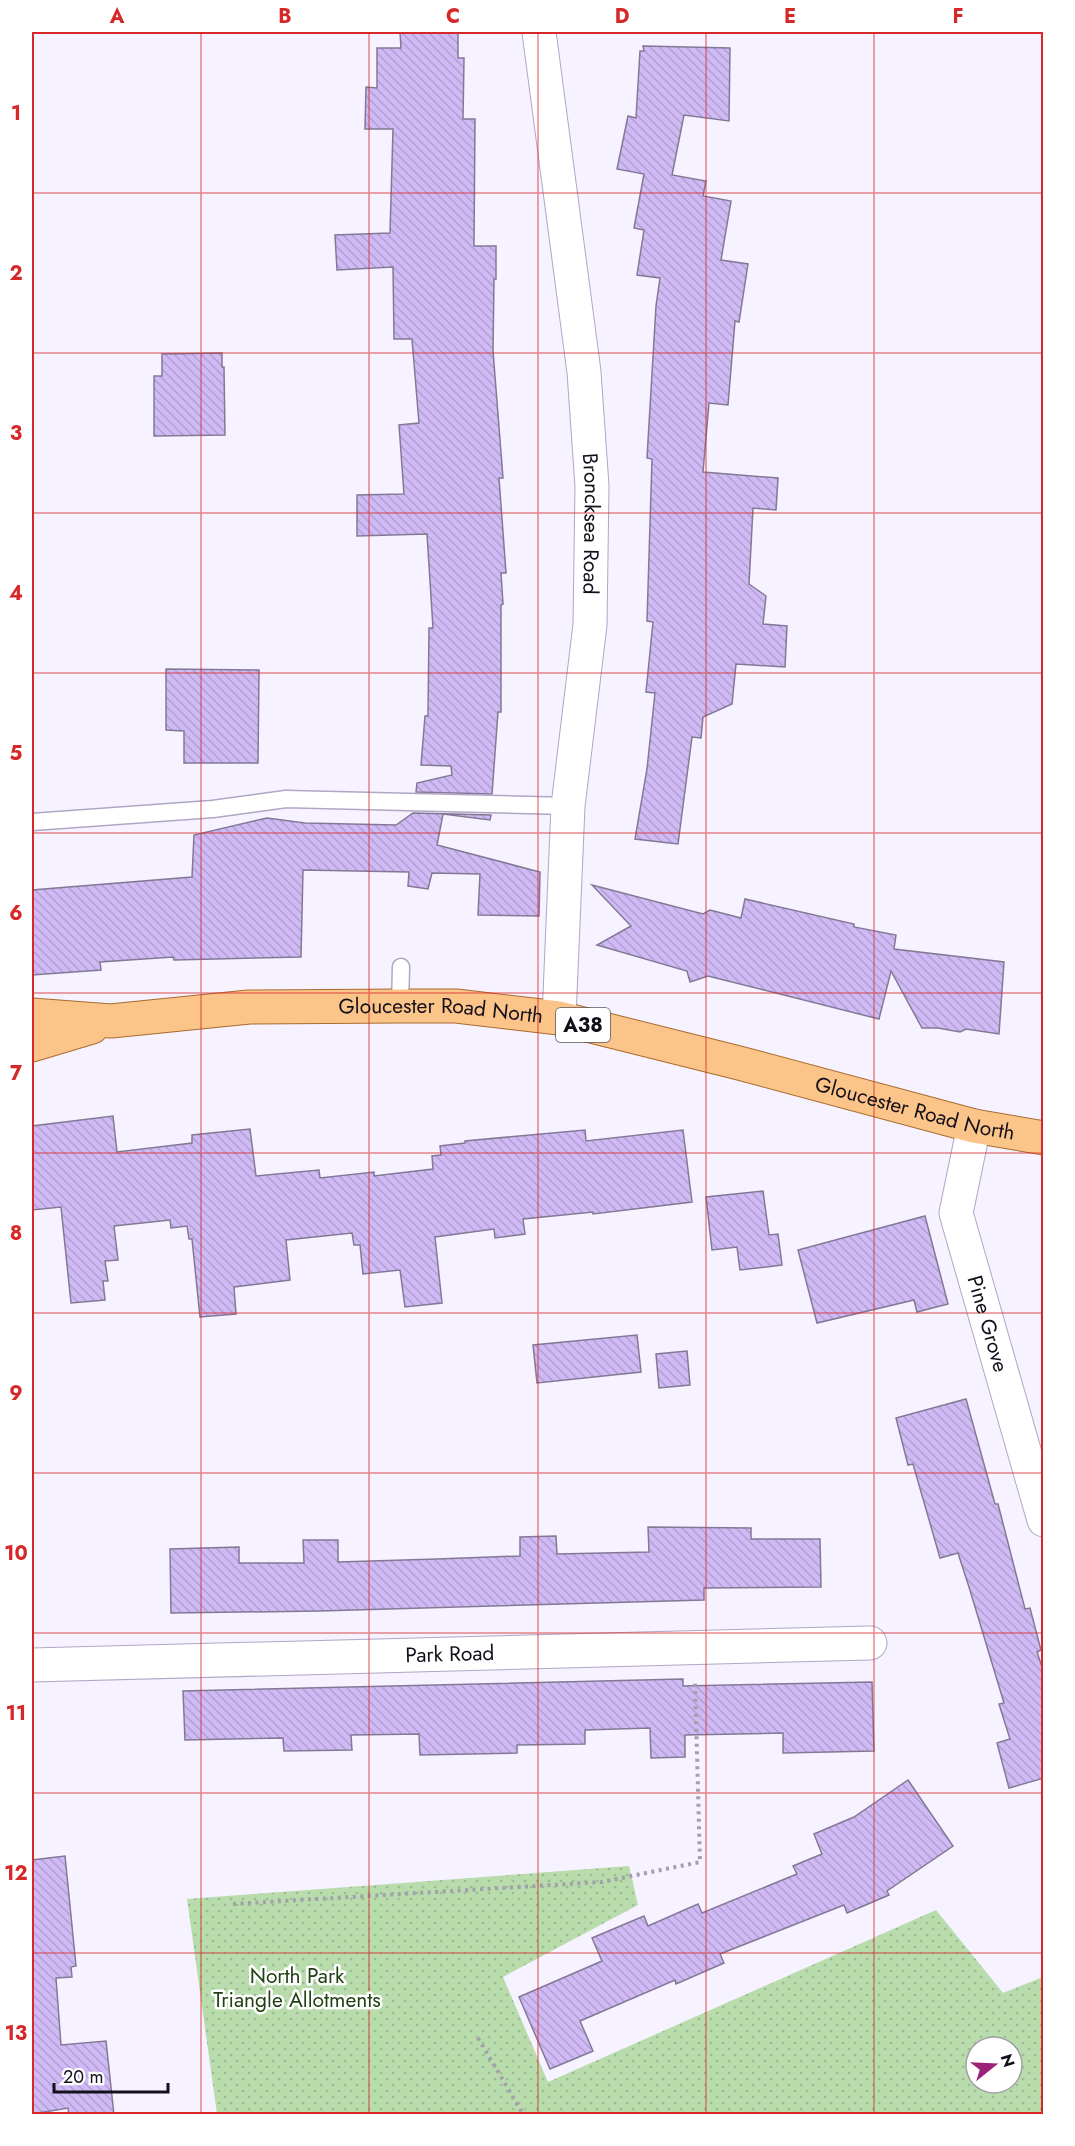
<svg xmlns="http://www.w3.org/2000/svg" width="1075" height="2146" viewBox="0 0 1075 2146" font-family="Jost,sans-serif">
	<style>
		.park { fill: url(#park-dots); fill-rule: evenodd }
		.building { fill: url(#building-back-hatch); stroke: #837995; stroke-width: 1.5 }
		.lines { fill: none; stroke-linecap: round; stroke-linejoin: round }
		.service-casing { stroke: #b1a6c4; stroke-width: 19 }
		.minor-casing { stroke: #b1a6c4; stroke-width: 35 }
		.primary-casing { stroke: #a96b2e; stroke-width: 35 }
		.path { stroke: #a39fab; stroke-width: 4; stroke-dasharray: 3 4.5; stroke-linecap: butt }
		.service { stroke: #fff; stroke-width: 16 }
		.minor { stroke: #fff; stroke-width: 33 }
		.primary { stroke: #fbc488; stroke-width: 33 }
		.grid { fill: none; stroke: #d62828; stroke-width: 1.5; stroke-opacity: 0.55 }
		.labels { text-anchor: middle; stroke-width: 5; stroke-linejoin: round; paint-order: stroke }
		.shield { fill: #fff; stroke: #5a585f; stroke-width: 1.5 }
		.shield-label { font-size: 20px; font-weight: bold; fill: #14101b }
		.street-label { font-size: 21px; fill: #14101b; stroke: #fff }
		.park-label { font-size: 21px; fill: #214013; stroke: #fff }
		.neatline { fill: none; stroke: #d62828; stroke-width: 2 }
		.grid-label { font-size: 20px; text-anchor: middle; font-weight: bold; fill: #d62828 }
	</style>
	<defs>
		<pattern id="park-dots" width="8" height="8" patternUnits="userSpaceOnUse" patternTransform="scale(1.5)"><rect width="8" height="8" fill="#b9dcac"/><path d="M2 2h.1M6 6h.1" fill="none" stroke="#9ebc93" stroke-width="1.8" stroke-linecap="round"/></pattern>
		<pattern id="building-back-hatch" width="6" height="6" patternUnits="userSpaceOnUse" patternTransform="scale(1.5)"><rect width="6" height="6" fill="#d0baf5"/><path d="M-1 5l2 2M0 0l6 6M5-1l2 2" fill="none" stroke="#b29fd1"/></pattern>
	</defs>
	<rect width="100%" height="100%" fill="#f6f2ff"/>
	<path class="park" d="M 629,1866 L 638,1905 L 503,1977 L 548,2082 L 936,1910 L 1003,1993 L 1043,1977 L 1043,2114 L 217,2114 L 187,1899 ZM 976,2047 L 1012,2047 L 1012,2083 L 976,2083 Z"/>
	<g class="building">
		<path d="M 400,32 L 458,32 L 458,58 L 464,58 L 463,119 L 475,119 L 474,246 L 496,246 L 496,279 L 494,279 L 493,351 L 503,478 L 499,478 L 506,573 L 501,573 L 503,604 L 501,605 L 501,712 L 498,712 L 492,794 L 416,792 L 417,783 L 452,775 L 451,766 L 421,765 L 425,716 L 428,716 L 429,628 L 433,628 L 427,534 L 357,536 L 357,495 L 404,494 L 399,425 L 419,423 L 412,339 L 394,339 L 393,267 L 337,270 L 335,235 L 390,233 L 393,129 L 365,129 L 366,87 L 377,88 L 377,48 L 401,48 Z"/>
		<path d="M 643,46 L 730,48 L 729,121 L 684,115 L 672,175 L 706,181 L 703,196 L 731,201 L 721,260 L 748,264 L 739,322 L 735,321 L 728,405 L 709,403 L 703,472 L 778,478 L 776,510 L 753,508 L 749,584 L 766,596 L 763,624 L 787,626 L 785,667 L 736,664 L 732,704 L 703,717 L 701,738 L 692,737 L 678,844 L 635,839 L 647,769 L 655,693 L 646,692 L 653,622 L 647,621 L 652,459 L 647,458 L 656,306 L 660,278 L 637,275 L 644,230 L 634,228 L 644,174 L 617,169 L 628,116 L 636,118 L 640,51 L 644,51 Z"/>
		<path d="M 222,353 L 222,367 L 224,367 L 225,435 L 154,436 L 154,376 L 162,376 L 162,354 Z"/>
		<path d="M 166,669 L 259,670 L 258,763 L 184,763 L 184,731 L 166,730 Z"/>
		<path d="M 413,813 L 491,815 L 490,820 L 443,814 L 437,845 L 540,872 L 539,916 L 478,915 L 480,874 L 432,873 L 428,889 L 408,886 L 409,872 L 303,870 L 301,957 L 174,960 L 173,957 L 100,962 L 101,970 L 32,975 L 32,890 L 192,877 L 194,835 L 267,818 L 305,823 L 396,825 Z"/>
		<path d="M 592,885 L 703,914 L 710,910 L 741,918 L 745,899 L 854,924 L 854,927 L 896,935 L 894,949 L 1004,962 L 999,1034 L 966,1029 L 960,1032 L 938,1028 L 922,1028 L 891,971 L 879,1019 L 708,976 L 690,982 L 687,971 L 597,945 L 631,926 Z"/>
		<path d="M 113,1116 L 117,1152 L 192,1143 L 192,1135 L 250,1129 L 256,1176 L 319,1170 L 320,1178 L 374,1172 L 374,1176 L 433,1169 L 432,1156 L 441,1155 L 440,1146 L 465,1143 L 465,1141 L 585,1130 L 586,1141 L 683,1130 L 692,1202 L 593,1214 L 593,1212 L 523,1219 L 525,1234 L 495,1238 L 494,1229 L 435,1237 L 442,1303 L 405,1307 L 400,1270 L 363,1274 L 360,1245 L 354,1245 L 352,1233 L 286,1240 L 290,1280 L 234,1287 L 236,1314 L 200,1317 L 192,1239 L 189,1239 L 187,1226 L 171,1228 L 170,1220 L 114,1226 L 118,1260 L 105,1261 L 108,1281 L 103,1281 L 105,1300 L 71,1303 L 61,1207 L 32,1210 L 32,1126 Z"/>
		<path d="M 763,1191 L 769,1235 L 778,1234 L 782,1265 L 740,1270 L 737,1247 L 712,1250 L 706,1197 Z"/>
		<path d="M 925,1216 L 948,1304 L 917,1312 L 914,1300 L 817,1323 L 798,1250 Z"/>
		<path d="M 637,1335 L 641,1372 L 537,1383 L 533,1345 Z"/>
		<path d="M 687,1351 L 690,1385 L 659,1388 L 656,1354 Z"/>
		<path d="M 966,1399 L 995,1504 L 998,1504 L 1025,1609 L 1030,1608 L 1041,1650 L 1037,1652 L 1044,1673 L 1044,1778 L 1009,1788 L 997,1743 L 1010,1739 L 999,1704 L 1004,1703 L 969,1587 L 958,1553 L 940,1558 L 913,1464 L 908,1465 L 896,1418 Z"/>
		<path d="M 648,1527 L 751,1528 L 751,1539 L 820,1539 L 821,1587 L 704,1588 L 704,1600 L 319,1611 L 171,1613 L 170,1549 L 239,1547 L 239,1563 L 304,1563 L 303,1540 L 338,1540 L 338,1562 L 437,1559 L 520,1556 L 520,1537 L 556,1536 L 557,1554 L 649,1552 Z"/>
		<path d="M 683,1679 L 683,1686 L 872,1682 L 874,1751 L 783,1753 L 783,1733 L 685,1735 L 685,1757 L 651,1758 L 650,1728 L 585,1730 L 585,1744 L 517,1745 L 517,1753 L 420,1755 L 419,1734 L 351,1735 L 352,1750 L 284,1751 L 283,1738 L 185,1740 L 183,1691 Z"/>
		<path d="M 908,1780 L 953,1846 L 887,1891 L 889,1895 L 847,1913 L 844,1905 L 720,1954 L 724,1963 L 676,1984 L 675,1980 L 580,2021 L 593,2051 L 550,2069 L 519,1997 L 602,1961 L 592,1938 L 644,1916 L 648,1926 L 698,1904 L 702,1913 L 797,1874 L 793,1866 L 822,1854 L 814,1834 L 854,1817 Z"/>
		<path d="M 65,1856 L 76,1966 L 71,1967 L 72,1977 L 56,1978 L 61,2045 L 106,2041 L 114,2115 L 69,2115 L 68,2108 L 32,2114 L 32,1860 Z"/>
	</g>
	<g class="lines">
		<defs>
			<g id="service">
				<path d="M 32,822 L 213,809 L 286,799 L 568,806"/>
				<path d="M 400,1006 L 401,967"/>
			</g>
			<g id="minor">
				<path id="s1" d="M 539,32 L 584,372 L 592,486 L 590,625 L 568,806 L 559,1018"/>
				<path id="s2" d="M 974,1126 L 956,1213 L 1044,1520"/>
				<path id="s3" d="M 32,1665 L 870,1643"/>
			</g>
			<g id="primary">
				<path id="s4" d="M 32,1015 L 111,1021 L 249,1007 L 400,1006 L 456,1006 L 559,1018 L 739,1063 L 974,1126 L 1044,1138"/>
				<path d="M 32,1045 L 92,1027"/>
			</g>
		</defs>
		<use href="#service" class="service-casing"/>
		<use href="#minor" class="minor-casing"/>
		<use href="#primary" class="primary-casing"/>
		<g class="path">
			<path d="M 233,1904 L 602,1882 L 700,1862 L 695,1682"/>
			<path d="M 478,2038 L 523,2114"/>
		</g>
		<use href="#service" class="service"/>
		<use href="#minor" class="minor"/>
		<use href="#primary" class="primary"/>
	</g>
	<path class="grid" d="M 201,32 L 201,2114M 369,32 L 369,2114M 538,32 L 538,2114M 706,32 L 706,2114M 874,32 L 874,2114M 32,193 L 1044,193M 32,353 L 1044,353M 32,513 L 1044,513M 32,673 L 1044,673M 32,833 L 1044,833M 32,993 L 1044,993M 32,1153 L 1044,1153M 32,1313 L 1044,1313M 32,1473 L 1044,1473M 32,1633 L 1044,1633M 32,1793 L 1044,1793M 32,1953 L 1044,1953"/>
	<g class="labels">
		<rect class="shield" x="556" y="1008" width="54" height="34" rx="4.5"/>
		<g class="shield-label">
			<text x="583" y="1032">A38</text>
		</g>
		<g class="street-label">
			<text dy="7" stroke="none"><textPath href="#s1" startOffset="495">Broncksea Road</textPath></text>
			<text dy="7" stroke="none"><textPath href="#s4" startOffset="410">Gloucester Road North</textPath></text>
			<text dy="7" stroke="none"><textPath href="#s4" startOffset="896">Gloucester Road North</textPath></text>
			<text dy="7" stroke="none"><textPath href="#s2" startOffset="204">Pine Grove</textPath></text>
			<text dy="7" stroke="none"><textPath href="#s3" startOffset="418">Park Road</textPath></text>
		</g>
		<g class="park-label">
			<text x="297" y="1983">North Park<tspan x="297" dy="24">Triangle Allotments</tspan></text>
		</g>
	</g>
	<rect width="1075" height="2146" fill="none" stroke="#ffffff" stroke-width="66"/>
	<g transform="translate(994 2065) rotate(72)"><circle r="28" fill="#ffffff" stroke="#a19fa4" stroke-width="1.5"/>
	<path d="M0-4.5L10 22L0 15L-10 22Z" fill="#9c2178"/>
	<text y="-9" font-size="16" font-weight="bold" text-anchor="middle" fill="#14101b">N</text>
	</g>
	<path d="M54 2083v9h114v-9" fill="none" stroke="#14101b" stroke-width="3"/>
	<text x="63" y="2083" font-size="18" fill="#14101b" stroke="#ffffff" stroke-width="4.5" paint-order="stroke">20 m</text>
	<rect x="33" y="33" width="1009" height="2080" class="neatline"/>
	<g class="grid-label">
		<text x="117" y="23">A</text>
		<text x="285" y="23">B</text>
		<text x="453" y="23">C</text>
		<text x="622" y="23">D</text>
		<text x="790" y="23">E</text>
		<text x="958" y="23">F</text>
		<text x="16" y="120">1</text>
		<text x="16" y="280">2</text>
		<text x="16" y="440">3</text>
		<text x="16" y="600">4</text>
		<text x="16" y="760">5</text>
		<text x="16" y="920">6</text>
		<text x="16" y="1080">7</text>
		<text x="16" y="1240">8</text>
		<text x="16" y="1400">9</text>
		<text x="16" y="1560">10</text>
		<text x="16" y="1720">11</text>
		<text x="16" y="1880">12</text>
		<text x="16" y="2040">13</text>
	</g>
</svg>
